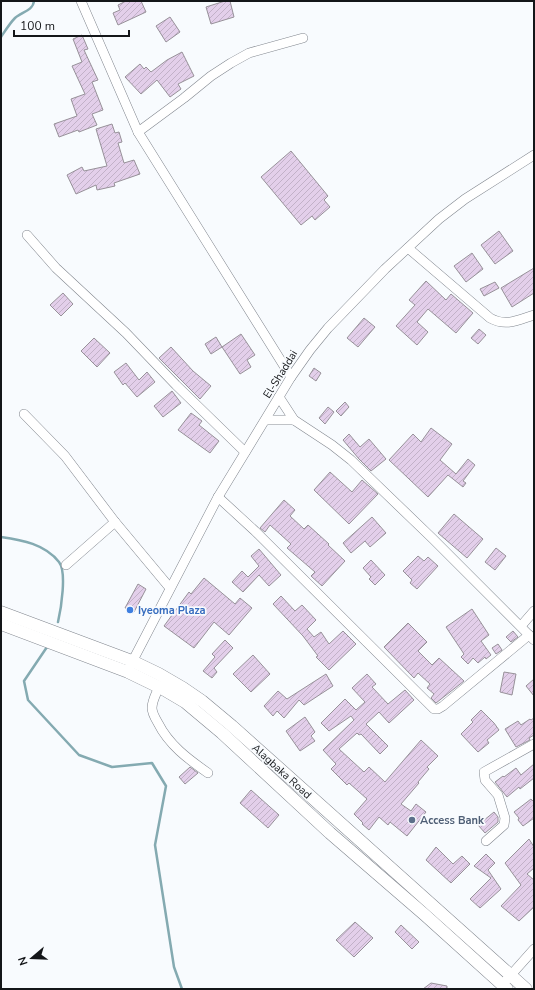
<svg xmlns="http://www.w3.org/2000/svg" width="535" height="990" viewBox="0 0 535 990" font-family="'Nunito Sans',sans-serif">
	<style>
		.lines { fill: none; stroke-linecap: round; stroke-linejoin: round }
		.stream { stroke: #84aab1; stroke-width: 2.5 }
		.building { fill: url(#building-hatch); stroke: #979199 }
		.minor-casing { stroke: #81868e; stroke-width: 10 }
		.major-casing { stroke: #81868e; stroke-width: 13 }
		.minor { stroke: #fff; stroke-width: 9 }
		.major { stroke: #fff; stroke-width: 12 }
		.shop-dot { fill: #3f7fe0; stroke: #f8fbfe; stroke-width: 1.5 }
		.service-dot { fill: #5c6f8a; stroke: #f8fbfe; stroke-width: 1.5 }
		.labels { text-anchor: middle; stroke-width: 3.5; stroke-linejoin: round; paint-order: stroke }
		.street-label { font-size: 11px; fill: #141619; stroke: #f8fbfe }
		.shop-label { font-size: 11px; font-weight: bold; fill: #366cbe; stroke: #f8fbfe; text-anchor: start }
		.service-label { font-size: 11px; font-weight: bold; fill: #4e5e75; stroke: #f8fbfe; text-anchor: start }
	</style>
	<defs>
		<pattern id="building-hatch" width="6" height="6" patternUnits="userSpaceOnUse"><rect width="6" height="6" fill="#e3cfea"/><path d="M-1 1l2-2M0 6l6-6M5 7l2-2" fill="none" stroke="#c2b1c8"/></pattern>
	</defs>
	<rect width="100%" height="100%" fill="#f8fbfe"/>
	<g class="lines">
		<g class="stream">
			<path d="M 1,37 C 5,31 10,23 15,18 C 21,12 33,11 34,1"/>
			<path d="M 1,537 C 22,540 45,544 59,562 C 67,572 61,609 58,622"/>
			<path d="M 47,647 L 24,681 L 28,700 L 79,755 L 112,767 L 152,763 L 166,786 L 155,845 L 174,967 L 182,989"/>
		</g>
	</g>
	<g class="building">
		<path d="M 126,1 L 141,1 L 146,12 L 118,25 L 113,13 L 120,10 L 118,5 Z"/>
		<path d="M 225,1 L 230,1 L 234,17 L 211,24 L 206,7 Z"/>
		<path d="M 170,17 L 180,32 L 166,42 L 156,26 Z"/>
		<path d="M 82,35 L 88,49 L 84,50 L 98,80 L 92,82 L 103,110 L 92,114 L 97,125 L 79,132 L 78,130 L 59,137 L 54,124 L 77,116 L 71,99 L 85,94 L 72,66 L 82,62 L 73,39 Z"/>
		<path d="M 182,52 L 194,76 L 178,84 L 181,89 L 170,97 L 157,80 L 141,94 L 125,77 L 140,64 L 144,69 L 146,67 L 151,72 L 167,60 Z"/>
		<path d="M 112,124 L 115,133 L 119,132 L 122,142 L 118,143 L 124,163 L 134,160 L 140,174 L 114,183 L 115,186 L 97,190 L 96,185 L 76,194 L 67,175 L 82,167 L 84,171 L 107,166 L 96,129 Z"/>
		<path d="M 291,151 L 328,196 L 324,200 L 330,207 L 315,220 L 312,216 L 301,225 L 261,177 Z"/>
		<path d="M 499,231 L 513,251 L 495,264 L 481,245 Z"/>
		<path d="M 472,253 L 483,269 L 466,282 L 454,266 Z"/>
		<path d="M 534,268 L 534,293 L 512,307 L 501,288 Z"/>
		<path d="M 426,281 L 446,300 L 451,294 L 473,313 L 456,333 L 428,309 L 417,322 L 428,332 L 417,345 L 396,326 L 415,305 L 409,300 Z"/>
		<path d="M 495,282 L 499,288 L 484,296 L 480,289 Z"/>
		<path d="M 63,293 L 73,304 L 61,316 L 50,305 Z"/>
		<path d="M 364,318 L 375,327 L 358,347 L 347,338 Z"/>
		<path d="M 479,329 L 486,335 L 478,344 L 471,338 Z"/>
		<path d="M 241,334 L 255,355 L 247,360 L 251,367 L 240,374 L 222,347 Z"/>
		<path d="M 216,337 L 222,347 L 211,354 L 205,344 Z"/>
		<path d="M 94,338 L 110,353 L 97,367 L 81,351 Z"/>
		<path d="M 171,347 L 193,371 L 211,386 L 200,399 L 159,358 Z"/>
		<path d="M 126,363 L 139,380 L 147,372 L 155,382 L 137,397 L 125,383 L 123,385 L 114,372 Z"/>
		<path d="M 314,368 L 321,373 L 316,381 L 309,376 Z"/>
		<path d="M 172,391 L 181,403 L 163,417 L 154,406 Z"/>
		<path d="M 345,402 L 349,407 L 341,416 L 336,411 Z"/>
		<path d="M 328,407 L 334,412 L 325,424 L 319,418 Z"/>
		<path d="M 191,413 L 202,421 L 199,425 L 219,441 L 210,453 L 178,430 Z"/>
		<path d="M 431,428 L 452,444 L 440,460 L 456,474 L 468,459 L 475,465 L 463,481 L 466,483 L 463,487 L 448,475 L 428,497 L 389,460 L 413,434 L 421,442 Z"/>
		<path d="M 349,434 L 360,447 L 369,439 L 386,459 L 371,471 L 359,459 L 343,440 Z"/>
		<path d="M 330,472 L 352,492 L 362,480 L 378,494 L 349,524 L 314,490 Z"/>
		<path d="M 284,500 L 295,510 L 290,516 L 304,529 L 308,525 L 329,544 L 328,545 L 345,561 L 322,586 L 311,576 L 315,572 L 287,548 L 291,544 L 270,525 L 265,532 L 260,528 Z"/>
		<path d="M 454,514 L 483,539 L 467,558 L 438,533 Z"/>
		<path d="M 372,517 L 386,533 L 370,547 L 365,541 L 351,553 L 343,543 Z"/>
		<path d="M 496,548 L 506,556 L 495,570 L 485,562 Z"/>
		<path d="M 259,549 L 281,575 L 269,586 L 259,575 L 243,592 L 232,582 L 242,571 L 248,577 L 259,566 L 251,556 Z"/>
		<path d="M 418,556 L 424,561 L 428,557 L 438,566 L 417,589 L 410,583 L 412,580 L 403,571 Z"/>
		<path d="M 371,560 L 385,575 L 375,585 L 369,579 L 371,577 L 363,568 Z"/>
		<path d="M 204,578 L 235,604 L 240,598 L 252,608 L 229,635 L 214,622 L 194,648 L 164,626 L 189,592 L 191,594 Z"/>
		<path d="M 138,584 L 146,589 L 134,612 L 125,608 Z"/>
		<path d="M 281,596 L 295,611 L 302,605 L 316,620 L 307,629 L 314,637 L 321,632 L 329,644 L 343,631 L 356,644 L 329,670 L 316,657 L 318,656 L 303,636 L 273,604 Z"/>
		<path d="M 472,609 L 489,635 L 481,641 L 491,655 L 486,659 L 485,657 L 478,663 L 473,658 L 468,664 L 461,657 L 464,654 L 446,627 Z"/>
		<path d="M 408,623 L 427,642 L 418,651 L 432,665 L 439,658 L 464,681 L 436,703 L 431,698 L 434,694 L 427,688 L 430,684 L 418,673 L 414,678 L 384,647 Z"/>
		<path d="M 513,631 L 518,637 L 511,642 L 506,637 Z"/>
		<path d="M 225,640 L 233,648 L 214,668 L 217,672 L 212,678 L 203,671 L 215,657 L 212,654 Z"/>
		<path d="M 498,644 L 502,650 L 496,654 L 492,648 Z"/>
		<path d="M 253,655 L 270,674 L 251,692 L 233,674 Z"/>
		<path d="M 504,672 L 516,674 L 512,695 L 500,692 Z"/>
		<path d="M 326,674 L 333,686 L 304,705 L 299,700 L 284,718 L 277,711 L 273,716 L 264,706 L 278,691 L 287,699 Z"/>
		<path d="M 367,674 L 376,684 L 372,687 L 388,704 L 405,690 L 414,700 L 389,723 L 379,712 L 366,724 L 388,746 L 380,754 L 361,734 L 359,735 L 357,733 L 339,749 L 364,772 L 369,767 L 385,782 L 421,740 L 438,756 L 427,767 L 429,769 L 418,782 L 419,783 L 401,804 L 411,811 L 416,804 L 426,812 L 407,836 L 390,822 L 388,825 L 379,817 L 369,830 L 362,824 L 363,823 L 354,814 L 367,799 L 349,783 L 347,785 L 331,769 L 336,764 L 323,750 L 354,720 L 351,716 L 329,731 L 321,723 L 345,699 L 356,710 L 365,702 L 352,688 Z"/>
		<path d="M 534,679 L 534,696 L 526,686 Z"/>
		<path d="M 481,710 L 494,723 L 499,730 L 487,740 L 489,743 L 478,752 L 461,734 L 473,722 L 471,720 Z"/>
		<path d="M 305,717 L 315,732 L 311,736 L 315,741 L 300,751 L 286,731 Z"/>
		<path d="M 534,718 L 534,735 L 529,738 L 530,740 L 516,747 L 505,729 L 518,721 L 521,725 L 530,719 L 531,720 Z"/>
		<path d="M 534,764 L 534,778 L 520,789 L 519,787 L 507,797 L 495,782 L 503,776 L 504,777 L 516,768 L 521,775 Z"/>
		<path d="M 190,767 L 198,773 L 185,784 L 179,777 Z"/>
		<path d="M 251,790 L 279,815 L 268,828 L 240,803 Z"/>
		<path d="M 531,799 L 534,802 L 534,818 L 523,826 L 518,820 L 519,818 L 514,812 Z"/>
		<path d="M 494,812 L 498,817 L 498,822 L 485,833 L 478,825 Z"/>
		<path d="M 529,839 L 534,847 L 534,868 L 527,874 L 534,880 L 534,907 L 519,921 L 501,906 L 521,885 L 505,863 Z"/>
		<path d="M 436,847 L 453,864 L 462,856 L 470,864 L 451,883 L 426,860 Z"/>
		<path d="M 486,854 L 495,863 L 488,870 L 501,889 L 480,908 L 470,899 L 491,878 L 474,866 Z"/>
		<path d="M 355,922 L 373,938 L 354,957 L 336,940 Z"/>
		<path d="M 401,925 L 419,942 L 412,949 L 395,932 Z"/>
		<path d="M 431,983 L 447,986 L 447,989 L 423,989 Z"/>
	</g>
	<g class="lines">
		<defs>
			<g id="minor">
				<path d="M 81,1 L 138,132 L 291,377"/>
				<path d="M 138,132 L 184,98 L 211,76 L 231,63 L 249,53 L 303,38"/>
				<path d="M 27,235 L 56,268 L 126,333 L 176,385 L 245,452"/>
				<path d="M 408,248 L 490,318 C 506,327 518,320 534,315"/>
				<path d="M 279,397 L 294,420 L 332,445 L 351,460 L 433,539 L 534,640"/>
				<path d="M 24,414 L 65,456 L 115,522 L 170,588"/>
				<path d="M 266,420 L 294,420"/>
				<path d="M 218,497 L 255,531 L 434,709 L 438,709 L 443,706 L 529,635"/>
				<path d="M 66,565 L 115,522"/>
				<path d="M 521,626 L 534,611"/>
				<path d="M 130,666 L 218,497 L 291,377 L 310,350 L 328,328 L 385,269 L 439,219 L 465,199 L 534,155"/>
				<path d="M 159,687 C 156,694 152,701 152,708 C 152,713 155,718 158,723 C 169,745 188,759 208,773"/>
				<path d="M 486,841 L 504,825 L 505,818 L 498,795 L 485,780 L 484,772 L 534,744"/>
				<path d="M 502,985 L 534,949"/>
			</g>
			<g id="major">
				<path d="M 1,612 L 132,661 L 159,674 L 183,688 L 202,701 L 232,726 L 526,989"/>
				<path d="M 1,624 L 128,672 L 163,689 L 185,702 L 222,733 L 330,833 L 425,915 L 507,989"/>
			</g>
		</defs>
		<use href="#minor" class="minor-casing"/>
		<use href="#major" class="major-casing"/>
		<use href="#minor" class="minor"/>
		<use href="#major" class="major"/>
	</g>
	<circle class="shop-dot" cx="130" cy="610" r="4"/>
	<circle class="service-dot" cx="412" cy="820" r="4"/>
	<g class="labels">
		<g class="street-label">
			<text transform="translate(280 374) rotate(-58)" y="4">El-Shaddai</text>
			<text transform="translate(282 771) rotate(42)" y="4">Alagbaka Road</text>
		</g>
		<g class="shop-label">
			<text x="138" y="614">Iyeoma Plaza</text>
		</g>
		<g class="service-label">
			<text x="420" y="824">Access Bank</text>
		</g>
	</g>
	<rect width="535" height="990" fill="none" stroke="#141619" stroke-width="4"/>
	<g transform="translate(32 958) rotate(251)" stroke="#f8fbfe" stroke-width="3" paint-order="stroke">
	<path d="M0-3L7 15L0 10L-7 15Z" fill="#141619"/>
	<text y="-6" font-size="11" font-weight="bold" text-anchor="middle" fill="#141619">N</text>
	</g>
	<path d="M14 30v6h115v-6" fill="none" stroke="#141619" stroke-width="2"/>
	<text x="20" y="30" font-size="12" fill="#141619" stroke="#f8fbfe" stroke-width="3" paint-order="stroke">100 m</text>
</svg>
